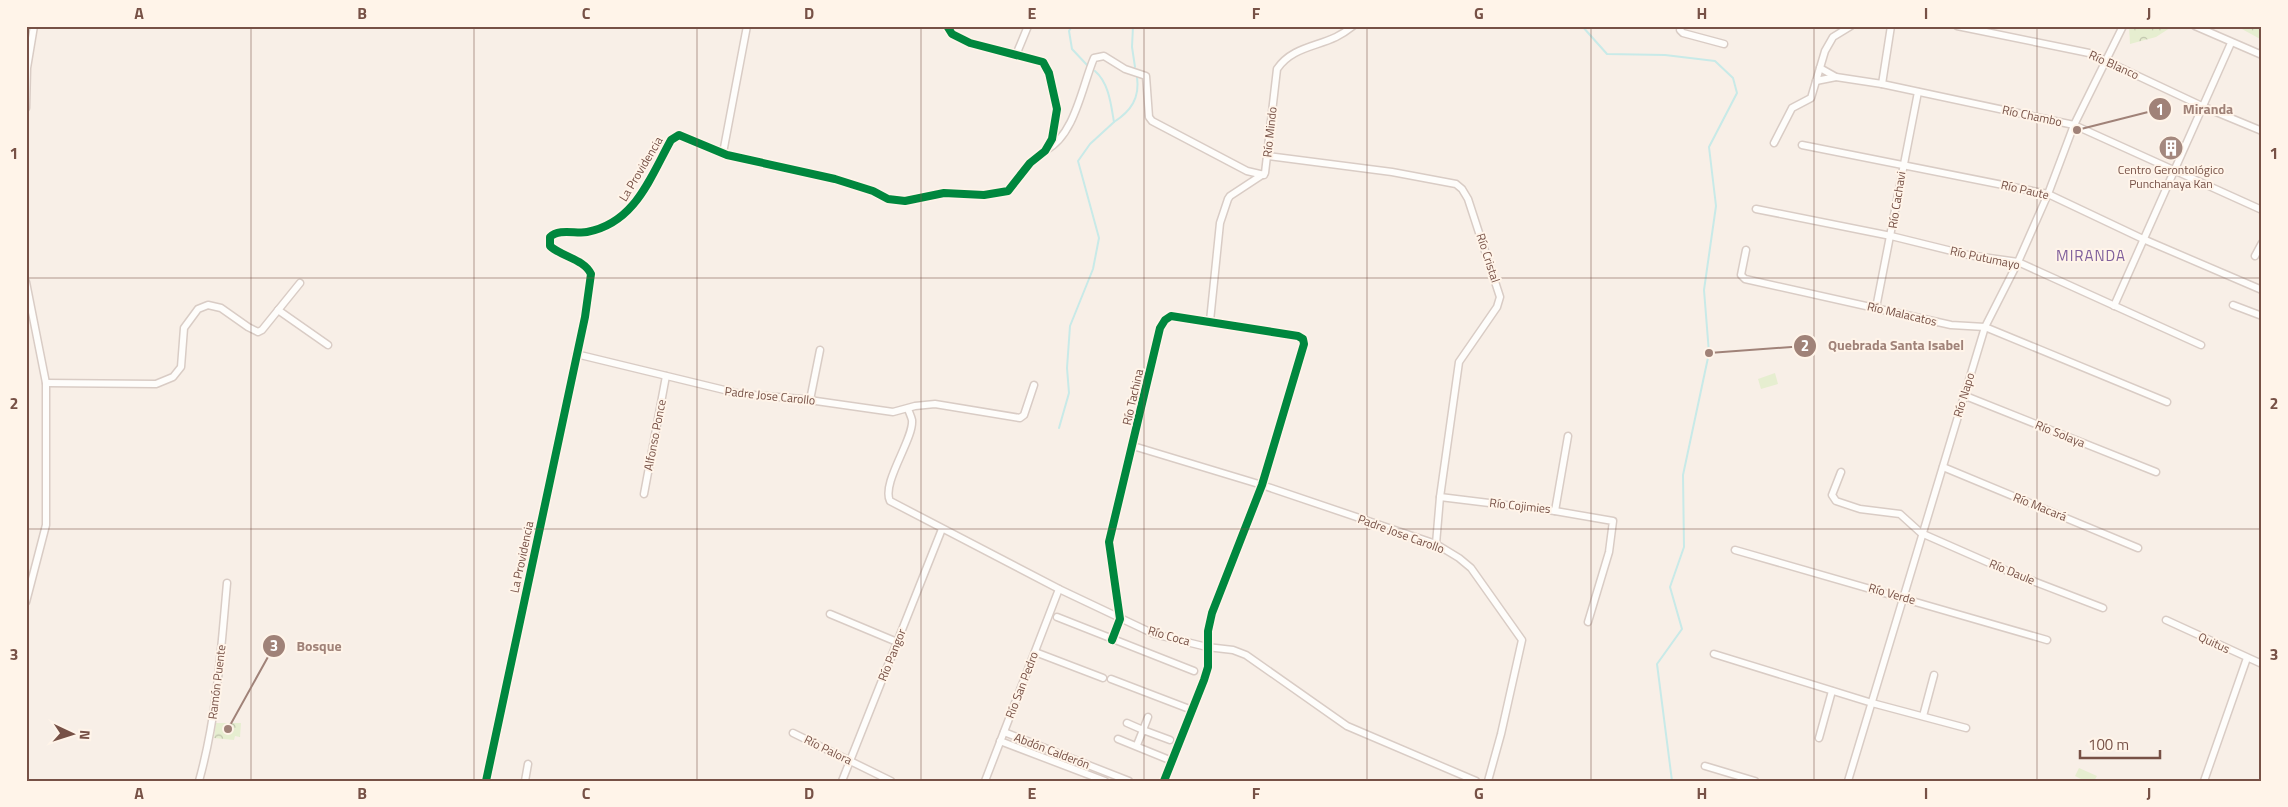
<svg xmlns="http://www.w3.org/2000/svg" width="2288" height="807" viewBox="0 0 2288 807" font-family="'Titillium Web',sans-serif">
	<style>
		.forest { fill: url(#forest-crowns) }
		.pitch { fill: #e6eed0 }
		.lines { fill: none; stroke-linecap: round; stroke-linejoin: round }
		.stream { stroke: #c8eae8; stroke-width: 2 }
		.street-casing { stroke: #d9ccc5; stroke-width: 9 }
		.street { stroke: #fefdfb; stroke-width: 6 }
		.cycleway-casing { stroke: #fff4e9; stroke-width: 11 }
		.cycleway { stroke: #00873e; stroke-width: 8 }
		.grid { fill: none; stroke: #775146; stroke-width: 1; stroke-opacity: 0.55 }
		.labels { text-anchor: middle; stroke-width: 4; stroke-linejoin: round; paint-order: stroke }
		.street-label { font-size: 12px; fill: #775146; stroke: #fff4e9 }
		.poi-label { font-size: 12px; fill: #775146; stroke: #fff4e9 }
		.quarter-label { font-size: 15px; letter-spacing: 1px; fill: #80609c; stroke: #fff4e9 }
		.leader { fill: none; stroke: #a08278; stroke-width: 2 }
		.callout-dot { fill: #a08278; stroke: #fff4e9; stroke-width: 2 }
		.mark-label { font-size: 15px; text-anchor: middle; font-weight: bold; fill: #fff }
		.callout-label { font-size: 14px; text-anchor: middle; font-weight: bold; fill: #a08278; stroke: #fff4e9; stroke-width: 4; stroke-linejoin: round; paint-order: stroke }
		.neatline { fill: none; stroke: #775146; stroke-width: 2 }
		.grid-label { font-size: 16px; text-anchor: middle; font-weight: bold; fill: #775146 }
	</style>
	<defs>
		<pattern id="forest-crowns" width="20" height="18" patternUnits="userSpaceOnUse" patternTransform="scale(1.25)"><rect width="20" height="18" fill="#e6eed0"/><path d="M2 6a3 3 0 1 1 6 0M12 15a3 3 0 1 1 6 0" fill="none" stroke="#bfc3ab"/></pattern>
	</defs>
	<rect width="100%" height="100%" fill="#f8efe7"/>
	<g class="forest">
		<path d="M 2129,26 L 2173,26 L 2156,37 L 2130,44 Z"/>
		<path d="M 2241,26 L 2262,26 L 2262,40 L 2240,28 Z"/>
		<path d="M 216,723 L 241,723 L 240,737 L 235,736 L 234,740 L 214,738 Z"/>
	</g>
	<g class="pitch">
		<path d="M 1775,373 L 1778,384 L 1761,389 L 1758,379 Z"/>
		<path d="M 2079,768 L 2097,776 L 2094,781 L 2085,781 L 2075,776 Z"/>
	</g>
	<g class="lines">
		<g class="stream">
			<path d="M 1072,26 L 1069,31 L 1072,49 L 1087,65"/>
			<path d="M 1133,26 L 1132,47 L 1135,67"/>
			<path d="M 1582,26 L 1607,54 L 1665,55 L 1715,61 L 1733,78 L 1737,93 L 1709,147 L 1716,206 L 1704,290 L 1709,353 L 1683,475 L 1684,547 L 1670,587 L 1682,629 L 1657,664 L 1672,781"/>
			<path d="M 1114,122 C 1131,111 1140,98 1137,77"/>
			<path d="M 1059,428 L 1069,393 L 1067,368 L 1070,326 L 1093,269 L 1099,238 L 1078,161 L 1090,144 L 1114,122 C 1111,105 1109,83 1095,71"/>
		</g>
		<defs>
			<g id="street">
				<path d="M 1681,26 L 1680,30 L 1683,33 L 1724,44"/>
				<path d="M 1957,26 L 2089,53 L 2204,107 L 2262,131"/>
				<path d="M 2195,26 L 2262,55"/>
				<path d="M 1016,55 L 1028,26"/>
				<path d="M 1820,68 L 1836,77 L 1882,84 L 2074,125 L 2262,210"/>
				<path d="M 1816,81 L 1836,77"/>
				<path d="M 1882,84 L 1891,26"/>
				<path d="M 26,108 L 27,68 L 34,26"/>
				<path d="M 1774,143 L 1792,108 L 1811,98 L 1825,51 L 1833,37 L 1851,26"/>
				<path d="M 1802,145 L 2048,194 L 2143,239 L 2262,290"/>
				<path d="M 1046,150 C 1075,135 1082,86 1094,58 L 1104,56 L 1125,69 L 1146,76 L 1149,117 L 1152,121 L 1247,171 L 1264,175"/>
				<path d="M 723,153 L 747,26"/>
				<path d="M 1268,156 L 1392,172 L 1456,184 L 1462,189 L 1468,199 L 1500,297 L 1497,307 L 1459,362 L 1440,497 L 1436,544"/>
				<path d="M 1756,209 L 1891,236 L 1968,255 L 2018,262 L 2201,345"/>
				<path d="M 1746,250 L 1741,275 L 1745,279 L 1951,325 L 1985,327 L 2167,402"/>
				<path d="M 2255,256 L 2262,243"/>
				<path d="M 26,282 L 46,383 L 46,525 L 26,602"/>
				<path d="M 2233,305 L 2262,316"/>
				<path d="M 2114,306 L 2231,43"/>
				<path d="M 1876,308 L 1918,92"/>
				<path d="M 278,310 L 328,345"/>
				<path d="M 1210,321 L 1220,223 L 1228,199 L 1230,196 L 1265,173 L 1277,69 C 1291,48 1315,47 1336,37 C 1342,34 1348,30 1353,26"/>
				<path d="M 576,354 L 741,394 L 802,399 L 893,412 L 915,406 L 935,404 L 1020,418 L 1024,415 L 1034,385"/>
				<path d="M 46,383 L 156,384 L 173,377 L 181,367 L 184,328 L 198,309 L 208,305 L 221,308 L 248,327 L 258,332 L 262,330 L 300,283"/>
				<path d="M 1963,395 L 2156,472"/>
				<path d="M 810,400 L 820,350"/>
				<path d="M 908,409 C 909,412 911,416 912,420 C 914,439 881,483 890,501 L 1059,589 L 1154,634 L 1207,647 L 1233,650 L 1246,655 L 1347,726 L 1476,781"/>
				<path d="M 1133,446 L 1262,485 L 1436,544 L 1459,558 L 1471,568 L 1522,640 L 1501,734 L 1488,781"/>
				<path d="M 1943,467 L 2138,548"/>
				<path d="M 1841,472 L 1832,495 L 1836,501 L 1860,509 L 1900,514 L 1921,533 L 2012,573 L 2103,608"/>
				<path d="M 644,494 L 666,376"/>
				<path d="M 1440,497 L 1555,511 L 1568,436"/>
				<path d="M 1555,511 L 1613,521 L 1609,552 L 1588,622"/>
				<path d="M 1735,550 L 2047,640"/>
				<path d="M 830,614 L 897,642"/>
				<path d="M 1057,617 L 1194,671"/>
				<path d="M 2166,620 L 2262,664"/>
				<path d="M 1112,640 L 1120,619 L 1109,542 L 1160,328 L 1165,320 L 1171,316 L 1298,336 L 1303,339 L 1304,344 L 1262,485 L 1212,613 L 1208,631 L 1208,667 L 1204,680 L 1164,781"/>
				<path d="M 1035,652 L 1103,678"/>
				<path d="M 1714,654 L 1872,703 L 1966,728"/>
				<path d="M 1111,679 L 1192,710"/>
				<path d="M 1923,716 L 1934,675"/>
				<path d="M 1127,723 L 1143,730 L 1148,717"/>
				<path d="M 1004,732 L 1129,781"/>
				<path d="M 793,733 L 891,781"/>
				<path d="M 1819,738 L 1832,691"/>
				<path d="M 1118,739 L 1172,761"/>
				<path d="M 1000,741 L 1105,781"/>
				<path d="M 1137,745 L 1143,730 L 1170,740"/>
				<path d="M 1705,766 L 1755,781"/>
				<path d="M 199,781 C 217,716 221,650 227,583"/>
				<path d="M 486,781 L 585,317 L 591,274 C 584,259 562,257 550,246 L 550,237 C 559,228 576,234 587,232 C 635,223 650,178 671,140 L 679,135 L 727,155 L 835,179 L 873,191 L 888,199 L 905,201 L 944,193 L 984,195 L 1008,191 L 1030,163 L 1045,151 L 1052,139 L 1057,109 L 1049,73 L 1043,62 L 970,43 L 952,34 L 947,26"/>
				<path d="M 525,781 L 528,764"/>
				<path d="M 842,781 L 942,529"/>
				<path d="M 985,781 L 1059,589"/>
				<path d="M 1848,781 L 1985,327 L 2018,262 L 2048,194 L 2074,125 L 2123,26"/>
				<path d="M 2204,781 L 2247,658"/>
			</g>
		</defs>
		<use href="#street" class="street-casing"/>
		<use href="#street" class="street"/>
		<defs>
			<g id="cycleway">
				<path d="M 1112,640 L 1120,619 L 1109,542 L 1160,328 L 1165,320 L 1171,316 L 1298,336 L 1303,339 L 1304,344 L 1262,485 L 1212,613 L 1208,631 L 1208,667 L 1204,680 L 1164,781"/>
				<path d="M 486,781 L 585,317 L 591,274 C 584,259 562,257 550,246 L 550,237 C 559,228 576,234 587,232 C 635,223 650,178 671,140 L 679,135 L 727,155 L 835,179 L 873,191 L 888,199 L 905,201 L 944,193 L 984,195 L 1008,191 L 1030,163 L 1045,151 L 1052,139 L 1057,109 L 1049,73 L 1043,62 L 970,43 L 952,34 L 947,26"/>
			</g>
		</defs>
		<use href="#cycleway" class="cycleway-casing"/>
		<use href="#cycleway" class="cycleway"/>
	</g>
	<path class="grid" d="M 251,26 L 251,781M 474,26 L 474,781M 697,26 L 697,781M 921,26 L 921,781M 1144,26 L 1144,781M 1367,26 L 1367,781M 1591,26 L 1591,781M 1814,26 L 1814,781M 2037,26 L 2037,781M 26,278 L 2262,278M 26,529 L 2262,529"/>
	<defs>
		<symbol id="building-disc" viewBox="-11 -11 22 22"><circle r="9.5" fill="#a4887e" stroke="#fff4e9"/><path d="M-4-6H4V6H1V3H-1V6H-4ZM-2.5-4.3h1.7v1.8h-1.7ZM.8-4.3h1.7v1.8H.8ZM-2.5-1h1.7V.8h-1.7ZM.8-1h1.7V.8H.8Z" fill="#fff"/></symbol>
	</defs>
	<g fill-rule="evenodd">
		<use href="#building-disc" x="2157" y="134" width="28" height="28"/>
	</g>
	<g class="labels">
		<g class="street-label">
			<text transform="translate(2114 65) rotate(24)" y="4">Río Blanco</text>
			<text transform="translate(2032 116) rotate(12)" y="4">Río Chambo</text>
			<text transform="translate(1270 132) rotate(-84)" y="4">Río Mindo</text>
			<text transform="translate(641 169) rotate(-59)" y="4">La Providencia</text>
			<text transform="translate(2025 190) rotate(13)" y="4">Río Paute</text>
			<text transform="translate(1897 200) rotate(-81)" y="4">Río Cachavi</text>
			<text transform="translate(1488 258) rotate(72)" y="4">Río Cristal</text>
			<text transform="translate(1985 258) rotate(12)" y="4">Río Putumayo</text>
			<text transform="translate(1902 314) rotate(13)" y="4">Río Malacatos</text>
			<text transform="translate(1964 395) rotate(-73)" y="4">Río Napo</text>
			<text transform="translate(770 396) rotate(6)" y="4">Padre Jose Carollo</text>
			<text transform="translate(1133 397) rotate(-77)" y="4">Río Tachina</text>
			<text transform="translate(2060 434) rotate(22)" y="4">Río Solaya</text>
			<text transform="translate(655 435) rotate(-79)" y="4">Alfonso Ponce</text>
			<text transform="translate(1520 506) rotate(6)" y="4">Río Cojimies</text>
			<text transform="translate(2040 507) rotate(22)" y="4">Río Macará</text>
			<text transform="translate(1401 534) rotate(20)" y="4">Padre Jose Carollo</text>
			<text transform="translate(522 557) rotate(-78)" y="4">La Providencia</text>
			<text transform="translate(2012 572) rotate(22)" y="4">Río Daule</text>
			<text transform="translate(1892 594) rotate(16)" y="4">Río Verde</text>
			<text transform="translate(1169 636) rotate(16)" y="4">Río Coca</text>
			<text transform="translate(2214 643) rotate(25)" y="4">Quitus</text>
			<text transform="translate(892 655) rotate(-68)" y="4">Río Pangor</text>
			<text transform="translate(217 682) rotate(-83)" y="4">Ramón Puente</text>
			<text transform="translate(1022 685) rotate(-69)" y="4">Río San Pedro</text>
			<text transform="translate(828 750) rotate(26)" y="4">Río Palora</text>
			<text transform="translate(1052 751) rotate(21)" y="4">Abdón Calderón</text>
		</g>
		<g class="poi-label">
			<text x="2171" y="174">Centro Gerontológico<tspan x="2171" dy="14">Punchanaya Kan</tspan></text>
		</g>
		<g class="quarter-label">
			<text x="2091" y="261">MIRANDA</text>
		</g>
	</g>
	<path class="leader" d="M2077 130L2160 109M1709 353L1805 346M228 729L274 646"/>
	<g class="callout-dot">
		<circle cx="2077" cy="130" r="5"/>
		<circle cx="1709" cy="353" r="5"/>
		<circle cx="228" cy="729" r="5"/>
		<circle cx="2160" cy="109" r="12"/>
		<circle cx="1805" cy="346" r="12"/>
		<circle cx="274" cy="646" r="12"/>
	</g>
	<g class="mark-label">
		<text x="2160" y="115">1</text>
		<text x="1805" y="351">2</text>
		<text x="274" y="651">3</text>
	</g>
	<g class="callout-label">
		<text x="2208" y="114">Miranda</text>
		<text x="1896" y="350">Quebrada Santa Isabel</text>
		<text x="319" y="651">Bosque</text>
	</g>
	<rect width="2288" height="807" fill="none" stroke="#fff4e9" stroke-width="55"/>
	<g transform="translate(72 734) rotate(94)" stroke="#fff4e9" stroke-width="4" paint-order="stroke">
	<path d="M0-4L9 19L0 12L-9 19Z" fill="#775146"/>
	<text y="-8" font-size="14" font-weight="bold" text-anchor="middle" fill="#775146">N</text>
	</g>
	<path d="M2080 750v8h80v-8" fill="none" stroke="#775146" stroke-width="2.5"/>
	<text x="2088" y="750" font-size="15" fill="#775146" stroke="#fff4e9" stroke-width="4" paint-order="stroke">100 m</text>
	<rect x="28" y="28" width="2232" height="752" class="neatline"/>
	<g class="grid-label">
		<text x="139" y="19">A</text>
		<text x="362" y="19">B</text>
		<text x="586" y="19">C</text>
		<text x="809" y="19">D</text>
		<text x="1032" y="19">E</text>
		<text x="1256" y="19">F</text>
		<text x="1479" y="19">G</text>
		<text x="1702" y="19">H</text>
		<text x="1926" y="19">I</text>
		<text x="2149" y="19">J</text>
		<text x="14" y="159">1</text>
		<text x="2274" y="159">1</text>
		<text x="14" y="409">2</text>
		<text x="2274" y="409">2</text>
		<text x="14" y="660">3</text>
		<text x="2274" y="660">3</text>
		<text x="139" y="799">A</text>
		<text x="362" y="799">B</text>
		<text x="586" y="799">C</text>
		<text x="809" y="799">D</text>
		<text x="1032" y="799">E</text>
		<text x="1256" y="799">F</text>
		<text x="1479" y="799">G</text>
		<text x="1702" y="799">H</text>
		<text x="1926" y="799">I</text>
		<text x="2149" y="799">J</text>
	</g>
</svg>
